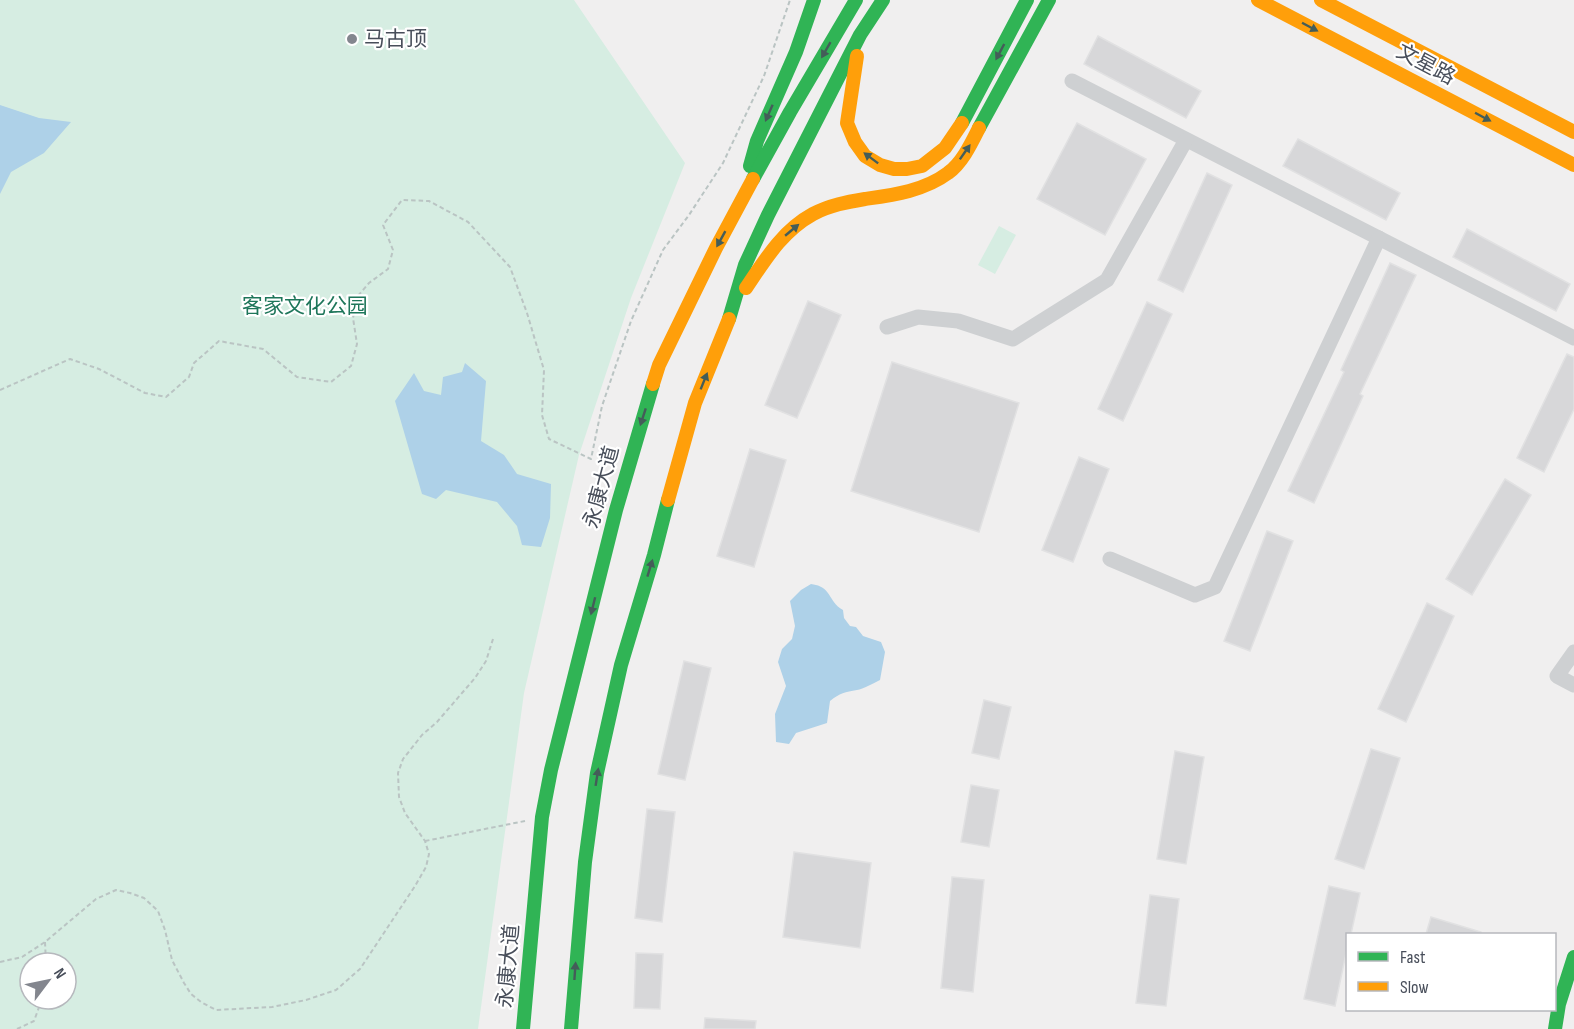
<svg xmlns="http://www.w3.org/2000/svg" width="1574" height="1029" viewBox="0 0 1574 1029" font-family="'Sofia Sans Condensed','Noto Sans SC',sans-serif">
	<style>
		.green { fill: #d6ede2; fill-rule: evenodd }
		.water { fill: #aed1e8 }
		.building { fill: #d7d7d9; stroke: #e1e1e2; stroke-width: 1.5 }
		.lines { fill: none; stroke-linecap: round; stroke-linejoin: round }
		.path { stroke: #bac4c3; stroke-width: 2; stroke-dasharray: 4.5 3; stroke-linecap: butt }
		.street { stroke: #ced0d2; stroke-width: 15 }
		.fast { stroke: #30b455; stroke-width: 14 }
		.slow { stroke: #ff9f0a; stroke-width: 14 }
		.oneway { fill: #445d59 }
		.poi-dot { fill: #83868e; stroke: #fff; stroke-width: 2 }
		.labels { text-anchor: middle; stroke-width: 4.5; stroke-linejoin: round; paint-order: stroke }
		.poi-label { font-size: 21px; fill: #484e5a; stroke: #fff; text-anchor: start }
		.street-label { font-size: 21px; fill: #484e5a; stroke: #fff }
		.park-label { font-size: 21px; fill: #1e765a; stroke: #fff }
	</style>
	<rect width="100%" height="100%" fill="#f0efef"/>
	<g class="green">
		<path d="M 0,0 L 574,0 L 685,163 L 631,298 L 579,455 L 524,693 L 478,1029 L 0,1029 ZM 30,963 L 66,963 L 66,999 L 30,999 Z"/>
		<path d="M 999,226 L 1016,235 L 995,274 L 978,265 Z"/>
	</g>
	<g class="water">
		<path d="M 0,105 L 39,118 L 71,122 L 44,153 L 11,172 L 0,194 Z"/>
		<path d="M 465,363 L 486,381 L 481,441 L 504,455 L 517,474 L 551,484 L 550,518 L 541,547 L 522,545 L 517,526 L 497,502 L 446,490 L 436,499 L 422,494 L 395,401 L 414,373 L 424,391 L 441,395 L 443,377 L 462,372 Z"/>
		<path d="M 811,584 C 833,587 827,601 843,610 L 844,618 L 850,626 L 856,627 L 863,636 L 881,642 L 885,652 L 880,680 C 874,683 863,689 857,690 C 845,692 840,693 830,701 L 827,723 L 796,733 L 789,744 L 776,742 L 775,714 L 786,686 L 778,662 L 782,649 L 792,639 L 795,626 L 790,601 L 801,590 Z"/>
	</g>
	<g class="building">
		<path d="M 1098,36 L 1201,91 L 1186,118 L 1084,64 Z"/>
		<path d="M 1077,123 L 1146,159 L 1105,235 L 1037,199 Z"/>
		<path d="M 1298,139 L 1400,193 L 1386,220 L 1283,166 Z"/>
		<path d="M 1207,173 L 1232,185 L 1183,292 L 1158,280 Z"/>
		<path d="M 1467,229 L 1570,284 L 1556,311 L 1453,257 Z"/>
		<path d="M 1390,263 L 1416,275 L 1360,394 L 1363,396 L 1314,503 L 1288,491 L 1344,372 L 1341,370 Z"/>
		<path d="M 808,301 L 841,315 L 797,418 L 765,405 Z"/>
		<path d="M 1147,302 L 1172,314 L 1123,421 L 1098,409 Z"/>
		<path d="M 1567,354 L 1574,357 L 1574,409 L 1544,472 L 1517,458 Z"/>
		<path d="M 892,362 L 1019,403 L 979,532 L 851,491 Z"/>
		<path d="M 750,449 L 786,460 L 754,567 L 717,556 Z"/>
		<path d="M 1079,457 L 1109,469 L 1073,562 L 1042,550 Z"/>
		<path d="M 1505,479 L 1531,495 L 1472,595 L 1446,579 Z"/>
		<path d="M 1267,531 L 1293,541 L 1250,651 L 1224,641 Z"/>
		<path d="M 1427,603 L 1454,616 L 1406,722 L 1378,709 Z"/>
		<path d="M 684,661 L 711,668 L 685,780 L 658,774 Z"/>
		<path d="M 984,700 L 1011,707 L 999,759 L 972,753 Z"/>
		<path d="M 1371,749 L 1400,758 L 1364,869 L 1335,859 Z"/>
		<path d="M 1175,751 L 1204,757 L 1186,864 L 1157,859 Z"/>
		<path d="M 971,785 L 999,790 L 989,847 L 961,842 Z"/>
		<path d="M 647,809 L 675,812 L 662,922 L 635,918 Z"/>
		<path d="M 794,852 L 871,863 L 860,948 L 783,937 Z"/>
		<path d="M 952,877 L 984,880 L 973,992 L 941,988 Z"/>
		<path d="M 1329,886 L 1360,893 L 1351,934 L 1347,934 L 1347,949 L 1335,1006 L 1304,999 Z"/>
		<path d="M 1150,895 L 1179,899 L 1166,1006 L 1136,1003 Z"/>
		<path d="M 1431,917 L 1481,932 L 1481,934 L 1426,934 Z"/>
		<path d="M 636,953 L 663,954 L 660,1009 L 634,1008 Z"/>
		<path d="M 705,1018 L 756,1021 L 755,1029 L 704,1029 Z"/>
	</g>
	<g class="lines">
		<g class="path">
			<path d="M 0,390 L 70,359 L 99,369 L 145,393 L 166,397 L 189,377 L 194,363 L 219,341 L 263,349 L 297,377 L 331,382 L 351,366 L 357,344 L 353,318 L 357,297 L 369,283 L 388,269 L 393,250 L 383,225 L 402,200 L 429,201 L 468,222 L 510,267 L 527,313 L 544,370 L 542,415 L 549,439 L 591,459 L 602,406 L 631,321 L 663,250 L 689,215 L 723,163 L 764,76 L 790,0"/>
			<path d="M 425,841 L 525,821"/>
			<path d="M 45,942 L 46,963"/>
			<path d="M 0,962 L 22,957 L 45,942 L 96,899 L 116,890 L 130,893 L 144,898 L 158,911 L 165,930 L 172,960 L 184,983 L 191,994 L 201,1002 L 216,1010 L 272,1007 L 306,1000 L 336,990 L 360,969 L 415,886 L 426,867 L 429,854 L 425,841 L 405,813 L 399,797 L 398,773 L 403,759 L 422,735 L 437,722 L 475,678 L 486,661 L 493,639"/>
			<path d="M 17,1029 L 34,1021 L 42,999"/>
		</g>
		<g class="street">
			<path d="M 1072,81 L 1574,338"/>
			<path d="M 887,327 L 918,317 L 958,321 L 1013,339 L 1107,280 L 1186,140"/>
			<path d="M 1110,559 L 1195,595 L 1215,587 L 1379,238"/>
			<path d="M 1574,652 L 1557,676 L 1574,685"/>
		</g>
		<g class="fast">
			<path d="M 962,123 L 1027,0"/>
			<path d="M 979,128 L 1049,0"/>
			<path d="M 750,166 L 757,141 L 796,52 L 814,0"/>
			<path d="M 753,179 L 790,112 L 856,0"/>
			<path d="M 729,319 L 745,265 L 768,215 L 860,35 L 883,0"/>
			<path d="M 523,1029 L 542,817 L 551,770 L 616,510 L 653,384"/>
			<path d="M 571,1029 L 585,862 L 597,773 L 621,665 L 654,555 L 668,500"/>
			<path d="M 1555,1029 L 1559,1004 L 1574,957"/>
		</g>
		<g class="slow">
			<path d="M 1258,0 L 1574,165"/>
			<path d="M 1321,0 L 1574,132"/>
			<path d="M 857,56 L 847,123 L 855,142 L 865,156 L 880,165 L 894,169 L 907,169 L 922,166 L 945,148 L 962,123"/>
			<path d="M 746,288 C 765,260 782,231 813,214 C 830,205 847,202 865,199 C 893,195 924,191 948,173 C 962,163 971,144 979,128"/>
			<path d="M 653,384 L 659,365 L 716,248 L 753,179"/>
			<path d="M 668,500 L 695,403 L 729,319"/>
		</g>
	</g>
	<defs><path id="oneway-solid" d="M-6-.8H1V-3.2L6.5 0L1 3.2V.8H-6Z" transform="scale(1.5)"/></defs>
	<g class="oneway">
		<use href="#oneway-solid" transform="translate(1310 27) rotate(28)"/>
		<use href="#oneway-solid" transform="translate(826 50) rotate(120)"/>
		<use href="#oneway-solid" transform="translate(1000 52) rotate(118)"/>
		<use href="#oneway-solid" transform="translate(769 113) rotate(114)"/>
		<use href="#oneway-solid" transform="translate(1483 117) rotate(28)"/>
		<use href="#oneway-solid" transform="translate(965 152) rotate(-55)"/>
		<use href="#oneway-solid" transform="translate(871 158) rotate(-143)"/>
		<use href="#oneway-solid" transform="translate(792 230) rotate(-40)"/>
		<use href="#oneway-solid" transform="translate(721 239) rotate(119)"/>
		<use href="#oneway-solid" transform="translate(704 381) rotate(-68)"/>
		<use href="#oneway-solid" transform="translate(643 417) rotate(108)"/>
		<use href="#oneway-solid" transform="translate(650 568) rotate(-73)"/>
		<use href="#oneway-solid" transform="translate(593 606) rotate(104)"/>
		<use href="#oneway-solid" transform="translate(597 777) rotate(-81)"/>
		<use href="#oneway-solid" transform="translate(575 971) rotate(-86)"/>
	</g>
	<circle class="poi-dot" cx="352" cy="39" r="6"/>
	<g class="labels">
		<g class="poi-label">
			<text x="364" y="46">马古顶</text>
		</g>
		<g class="street-label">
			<text transform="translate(1426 64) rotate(28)" y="7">文星路</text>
			<text transform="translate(601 487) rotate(-75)" y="7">永康大道</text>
			<text transform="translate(508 966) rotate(-85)" y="7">永康大道</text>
		</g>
		<g class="park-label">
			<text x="305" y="313">客家文化公园</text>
		</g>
	</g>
	<rect x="1346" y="933" width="210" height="78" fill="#ffffff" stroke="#b6b8bd" stroke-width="1.5"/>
	<rect x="1358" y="952" width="30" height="9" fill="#30b455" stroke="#b6b8bd" stroke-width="1.5"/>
	<text x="1400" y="963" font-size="18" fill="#484e5a">Fast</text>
	<rect x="1358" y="982" width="30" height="9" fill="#ff9f0a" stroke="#b6b8bd" stroke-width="1.5"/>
	<text x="1400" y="993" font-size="18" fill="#484e5a">Slow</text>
	<g transform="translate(48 981) rotate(58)"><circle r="28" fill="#ffffff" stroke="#b6b8bd" stroke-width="1.5"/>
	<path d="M0-4.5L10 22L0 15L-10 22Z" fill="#83868e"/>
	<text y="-9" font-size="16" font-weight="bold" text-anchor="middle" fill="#484e5a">N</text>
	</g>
</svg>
